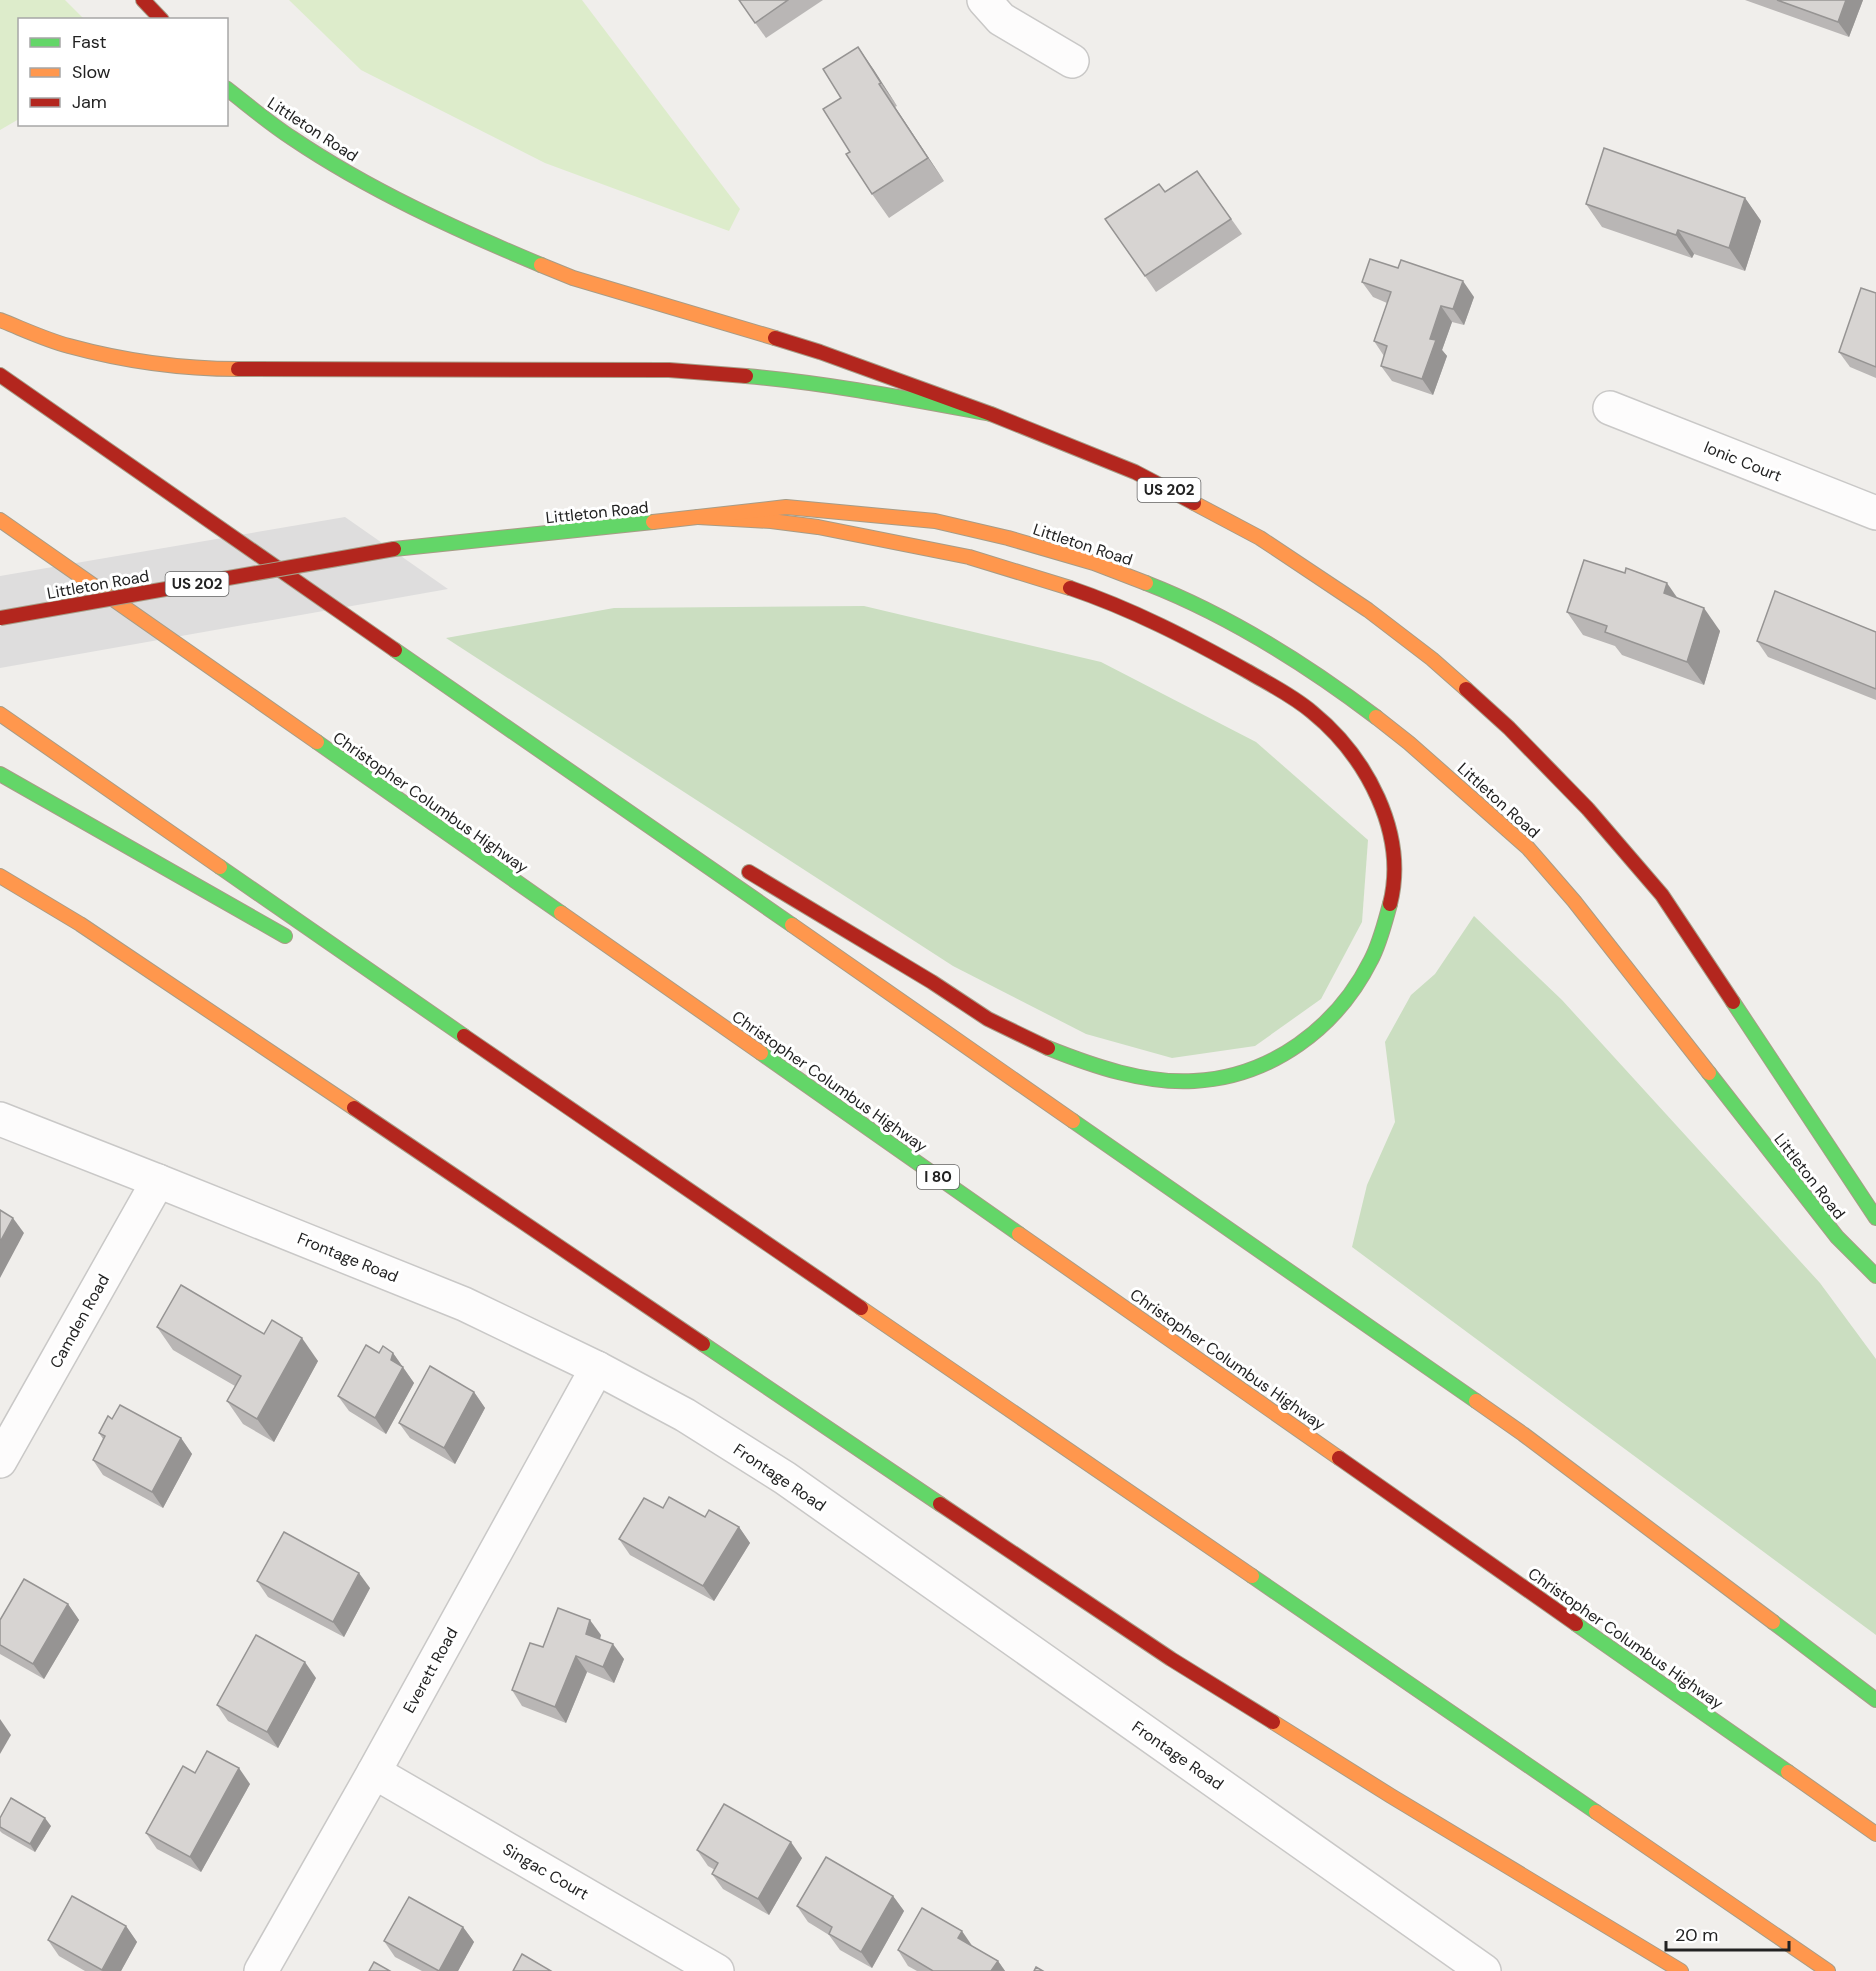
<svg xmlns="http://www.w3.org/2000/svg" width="1876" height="1971" viewBox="0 0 1876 1971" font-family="'DM Sans',sans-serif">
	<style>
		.grass { fill: #ddeccb }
		.forest { fill: #cbdec1 }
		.pier { fill: #dedddd }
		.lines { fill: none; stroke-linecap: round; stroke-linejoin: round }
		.street-casing { stroke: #c9c8c7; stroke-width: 36 }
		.fast-casing { stroke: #a79c86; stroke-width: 16 }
		.slow-casing { stroke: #a79c86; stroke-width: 16 }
		.jam-casing { stroke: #a79c86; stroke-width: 16 }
		.street { stroke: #fdfcfc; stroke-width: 33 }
		.fast { stroke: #63d668; stroke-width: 14 }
		.slow { stroke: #ff974d; stroke-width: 14 }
		.jam { stroke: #b3261e; stroke-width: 14 }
		.jam-bridge-casing { stroke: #a79c86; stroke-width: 16; stroke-linecap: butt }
		.jam-bridge { stroke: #b3261e; stroke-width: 14 }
		.wall { fill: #b9b6b5 }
		.shaded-wall { fill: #969493 }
		.building { fill: #d7d4d2; stroke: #969493; stroke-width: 1.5 }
		.labels { text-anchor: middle; stroke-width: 6; stroke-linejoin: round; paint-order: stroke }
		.shield { fill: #fff; stroke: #646464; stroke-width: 1.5 }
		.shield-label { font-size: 15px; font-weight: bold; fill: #222 }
		.street-label { font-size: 16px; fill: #222; stroke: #fff }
	</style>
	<rect width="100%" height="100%" fill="#f0eeeb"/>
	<g class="grass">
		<path d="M 0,0 L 65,0 L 84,19 L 20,20 L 19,119 L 0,130 Z"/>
		<path d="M 289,0 L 582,0 L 740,209 L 729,231 L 545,163 L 361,70 Z"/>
	</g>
	<g class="forest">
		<path d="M 864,606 L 1101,662 L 1256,742 L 1368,840 L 1362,922 L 1321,999 L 1255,1046 L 1172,1058 L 1086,1034 L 953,966 L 446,638 L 614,608 Z"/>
		<path d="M 1474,916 L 1562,1000 L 1820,1283 L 1876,1359 L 1876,1635 L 1352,1247 L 1367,1185 L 1395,1122 L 1385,1042 L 1411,995 L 1435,974 Z"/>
	</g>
	<path class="pier" d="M 345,517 L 448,589 L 0,668 L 0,576 Z"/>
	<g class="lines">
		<defs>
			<g id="street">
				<path d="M 984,0 L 1001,19 L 1072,61"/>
				<path d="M 1610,408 L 1876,513"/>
				<path d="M 0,1119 L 158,1181 L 464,1304 L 597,1368 L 685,1415 L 785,1478 L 1484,1971"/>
				<path d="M 0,1461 L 158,1181"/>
				<path d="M 374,1772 L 717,1971"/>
				<path d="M 261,1971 L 374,1772 L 597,1368"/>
			</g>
			<g id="fast">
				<path d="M 226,88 C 248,105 269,123 292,138 C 369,190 455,229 541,265"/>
				<path d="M 746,376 C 828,383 910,399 991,414"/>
				<path d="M 394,549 L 653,522"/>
				<path d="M 1146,583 C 1228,615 1306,664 1376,717"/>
				<path d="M 395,650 L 792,925"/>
				<path d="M 317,742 L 561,913"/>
				<path d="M 0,774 L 285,936"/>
				<path d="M 220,867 L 464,1036"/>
				<path d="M 1733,1002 L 1876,1218"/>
				<path d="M 1048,1048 C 1093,1066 1145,1084 1194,1081 C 1271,1077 1337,1028 1371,960 C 1380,943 1385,922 1390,904"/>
				<path d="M 761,1053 L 1019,1234"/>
				<path d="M 1709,1073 L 1837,1237 L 1876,1276"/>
				<path d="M 1073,1121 L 1476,1401"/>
				<path d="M 703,1344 L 940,1504"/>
				<path d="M 1252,1576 L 1596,1812"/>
				<path d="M 1773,1622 L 1876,1700"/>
				<path d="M 1576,1624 L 1788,1772"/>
			</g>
			<g id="slow">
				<path d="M 541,265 L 573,278 L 775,338"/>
				<path d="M 0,320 C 23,329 46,340 69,346 C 124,361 182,369 238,369"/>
				<path d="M 1194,503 L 1260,538 L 1368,610 L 1432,659 L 1466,689"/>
				<path d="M 698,517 L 771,521 L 818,527 L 969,557 L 1070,588"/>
				<path d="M 0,520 L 317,742"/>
				<path d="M 653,522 L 786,507 L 935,521 L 1008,538 L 1094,563 L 1146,583"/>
				<path d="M 0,714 L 220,867"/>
				<path d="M 1376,717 L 1409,743 L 1528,848 L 1574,901 L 1709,1073"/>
				<path d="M 0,876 L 80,924 L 354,1108"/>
				<path d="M 561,913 L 761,1053"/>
				<path d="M 792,925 L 1073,1121"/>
				<path d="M 1019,1234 L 1339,1458"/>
				<path d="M 861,1308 L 1252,1576"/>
				<path d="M 1476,1401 L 1523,1434 L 1773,1622"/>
				<path d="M 1273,1722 L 1391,1796 L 1681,1971"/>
				<path d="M 1788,1772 L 1876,1834"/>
				<path d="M 1596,1812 L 1828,1971"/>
			</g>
			<g id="jam">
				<path d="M 143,0 L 162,20"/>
				<path d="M 775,338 L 820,352 L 991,414 L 1135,472 L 1194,503"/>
				<path d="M 238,369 L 669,370 L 746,376"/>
				<path d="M 0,375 L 395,650"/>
				<path d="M 1070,588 C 1132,609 1190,639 1247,671 C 1269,684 1292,695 1312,712 C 1366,756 1408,833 1390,904"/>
				<path d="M 1466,689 L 1509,728 L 1588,809 L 1662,895 L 1733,1002"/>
				<path d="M 749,872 L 932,982 L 988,1019 L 1048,1048"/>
				<path d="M 464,1036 L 861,1308"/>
				<path d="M 354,1108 L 703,1344"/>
				<path d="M 1339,1458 L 1576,1624"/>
				<path d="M 940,1504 L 1171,1659 L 1273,1722"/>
			</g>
		</defs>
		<use href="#street" class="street-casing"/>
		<use href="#fast" class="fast-casing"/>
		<use href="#slow" class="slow-casing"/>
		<use href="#jam" class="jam-casing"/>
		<use href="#street" class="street"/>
		<use href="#fast" class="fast"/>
		<use href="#slow" class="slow"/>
		<use href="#jam" class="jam"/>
		<defs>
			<path id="jam-bridge" d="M 0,618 L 394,549"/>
		</defs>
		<use href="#jam-bridge" class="jam-bridge-casing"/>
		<use href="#jam-bridge" class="jam-bridge"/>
	</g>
	<g class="wall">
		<path d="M 739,0 L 823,0 L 766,38 Z"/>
		<path d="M 1745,0 L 1863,0 L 1849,37 Z"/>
		<path d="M 858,47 L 897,106 L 895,107 L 944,181 L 889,218 L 872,194 L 850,152 L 841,98 Z"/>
		<path d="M 1197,171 L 1242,234 L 1156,292 L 1145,276 L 1165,192 Z"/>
		<path d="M 1745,198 L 1761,221 L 1745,271 L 1694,254 L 1692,258 L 1602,227 L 1586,204 Z"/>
		<path d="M 1362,282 L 1474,297 L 1464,325 L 1452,322 L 1442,350 L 1447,356 L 1433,395 L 1392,381 L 1381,366 L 1384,356 L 1374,341 L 1387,303 L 1373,297 Z"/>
		<path d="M 1876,293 L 1876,378 L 1850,367 L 1839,352 Z"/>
		<path d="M 1677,598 L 1720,631 L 1704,685 L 1622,655 L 1615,646 L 1583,635 L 1567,612 Z"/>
		<path d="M 1876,632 L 1876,700 L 1768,657 L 1757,641 Z"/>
		<path d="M 157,1327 L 264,1334 L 318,1361 L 274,1442 L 243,1424 L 227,1401 L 235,1386 L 173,1350 Z"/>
		<path d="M 379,1353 L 393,1353 L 414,1383 L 386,1434 L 349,1411 L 338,1396 Z"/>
		<path d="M 474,1392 L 485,1408 L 455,1464 L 410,1438 L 399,1423 Z"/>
		<path d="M 112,1419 L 181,1438 L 192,1454 L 163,1508 L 103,1475 L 93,1460 L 103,1439 L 99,1433 Z"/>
		<path d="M 663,1508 L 739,1527 L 750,1543 L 714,1601 L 630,1555 L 619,1539 Z"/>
		<path d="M 257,1581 L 370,1588 L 344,1637 L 268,1597 Z"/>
		<path d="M 68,1604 L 79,1620 L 44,1679 L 0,1654 L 0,1620 Z"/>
		<path d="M 601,1635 L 600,1639 L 624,1659 L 614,1683 L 587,1672 L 566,1723 L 522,1706 L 512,1690 L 543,1647 Z"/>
		<path d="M 316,1678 L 278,1748 L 228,1721 L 217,1705 Z"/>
		<path d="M 195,1773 L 250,1784 L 201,1872 L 157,1849 L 146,1833 Z"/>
		<path d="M 0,1818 L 51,1826 L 35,1852 L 2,1833 L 0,1831 Z"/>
		<path d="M 697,1850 L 802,1858 L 769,1915 L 723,1889 L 712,1874 L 715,1870 L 708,1866 Z"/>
		<path d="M 893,1896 L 904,1911 L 872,1968 L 840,1950 L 829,1935 L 808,1922 L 797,1906 Z"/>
		<path d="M 126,1926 L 137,1942 L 121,1971 L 85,1971 L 59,1956 L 48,1940 Z"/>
		<path d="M 463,1927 L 474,1942 L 458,1971 L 422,1971 L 395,1957 L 384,1941 Z"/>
		<path d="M 972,1946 L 998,1961 L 1005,1971 L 917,1971 L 908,1966 L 898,1950 Z"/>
	</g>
	<g class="shaded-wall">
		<path d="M 1846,0 L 1863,0 L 1849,37 L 1838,22 Z"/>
		<path d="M 858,47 L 874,70 L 897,106 L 881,83 Z"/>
		<path d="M 879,84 L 895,107 L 944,181 L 928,158 Z"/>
		<path d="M 1745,198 L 1761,221 L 1745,271 L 1729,248 Z"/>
		<path d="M 1678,230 L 1694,254 L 1692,258 L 1676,235 Z"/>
		<path d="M 1463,281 L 1474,297 L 1464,325 L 1453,309 Z"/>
		<path d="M 1441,306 L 1452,322 L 1442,350 L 1447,356 L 1433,395 L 1422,379 L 1430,339 Z"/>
		<path d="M 1667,583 L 1683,606 L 1664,593 Z"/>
		<path d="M 1704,608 L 1720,631 L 1704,685 L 1687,662 Z"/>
		<path d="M 13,1218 L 24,1233 L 0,1278 L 0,1242 Z"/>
		<path d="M 302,1338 L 318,1361 L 274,1442 L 257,1419 Z"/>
		<path d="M 393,1353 L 414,1383 L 386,1434 L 375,1418 Z"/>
		<path d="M 474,1392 L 485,1408 L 455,1464 L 444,1448 Z"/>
		<path d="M 181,1438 L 192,1454 L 163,1508 L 152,1492 Z"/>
		<path d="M 739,1527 L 750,1543 L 714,1601 L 703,1586 Z"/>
		<path d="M 359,1573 L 370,1588 L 344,1637 L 333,1622 Z"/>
		<path d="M 68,1604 L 79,1620 L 44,1679 L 33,1664 Z"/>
		<path d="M 590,1620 L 601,1635 L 597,1649 L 586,1634 Z"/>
		<path d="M 613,1644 L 624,1659 L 614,1683 L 603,1667 Z"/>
		<path d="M 576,1656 L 587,1672 L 566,1723 L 555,1707 Z"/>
		<path d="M 305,1662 L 316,1678 L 278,1748 L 267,1732 Z"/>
		<path d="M 0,1719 L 11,1735 L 0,1754 Z"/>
		<path d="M 239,1768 L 250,1784 L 201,1872 L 190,1857 Z"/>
		<path d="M 45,1818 L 51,1826 L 35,1852 L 30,1844 Z"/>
		<path d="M 791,1842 L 802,1858 L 769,1915 L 758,1899 Z"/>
		<path d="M 893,1896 L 904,1911 L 872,1968 L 861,1952 Z"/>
		<path d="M 126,1926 L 137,1942 L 121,1971 L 102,1971 Z"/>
		<path d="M 463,1927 L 474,1942 L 458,1971 L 439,1971 Z"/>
		<path d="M 962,1931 L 973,1947 L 958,1938 Z"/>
		<path d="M 998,1961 L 1005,1971 L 991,1971 Z"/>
	</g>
	<g class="building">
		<path d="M 739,0 L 788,0 L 755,23 Z"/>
		<path d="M 1777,0 L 1846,0 L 1838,22 Z"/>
		<path d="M 858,47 L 881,83 L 879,84 L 928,158 L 872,194 L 846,154 L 850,152 L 823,109 L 841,98 L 823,69 Z"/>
		<path d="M 1604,148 L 1745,198 L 1729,248 L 1678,230 L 1676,235 L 1586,204 Z"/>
		<path d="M 1197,171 L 1231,219 L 1145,276 L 1105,219 L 1159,184 L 1165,192 Z"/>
		<path d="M 1370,259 L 1398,268 L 1401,260 L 1463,281 L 1453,309 L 1441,306 L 1430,339 L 1436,340 L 1422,379 L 1381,366 L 1387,346 L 1374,341 L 1391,292 L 1362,282 Z"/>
		<path d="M 1861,288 L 1876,293 L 1876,367 L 1839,352 Z"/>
		<path d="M 1584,560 L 1625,573 L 1626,568 L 1667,583 L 1664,593 L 1704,608 L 1687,662 L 1605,632 L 1607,626 L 1567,612 Z"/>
		<path d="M 1775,591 L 1876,632 L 1876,689 L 1757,641 Z"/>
		<path d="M 0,1210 L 13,1218 L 0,1242 Z"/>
		<path d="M 181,1285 L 264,1334 L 272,1320 L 302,1338 L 257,1419 L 227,1401 L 241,1376 L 157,1327 Z"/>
		<path d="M 366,1345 L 379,1353 L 383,1346 L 393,1353 L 391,1360 L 403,1367 L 375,1418 L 338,1396 Z"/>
		<path d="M 430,1366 L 474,1392 L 444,1448 L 399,1423 Z"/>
		<path d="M 120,1405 L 181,1438 L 152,1492 L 93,1460 L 105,1436 L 99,1433 L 108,1416 L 112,1419 Z"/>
		<path d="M 669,1497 L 705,1517 L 709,1510 L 739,1527 L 703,1586 L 619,1539 L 644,1498 L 663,1508 Z"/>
		<path d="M 284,1532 L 359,1573 L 333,1622 L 257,1581 Z"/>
		<path d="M 24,1579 L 68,1604 L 33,1664 L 0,1645 L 0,1620 Z"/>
		<path d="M 558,1608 L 590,1620 L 586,1634 L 613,1644 L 603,1667 L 576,1656 L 555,1707 L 512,1690 L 530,1643 L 543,1647 Z"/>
		<path d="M 256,1635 L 305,1662 L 267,1732 L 217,1705 Z"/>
		<path d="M 207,1751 L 239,1768 L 190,1857 L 146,1833 L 183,1766 L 195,1773 Z"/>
		<path d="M 11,1798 L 45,1818 L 30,1844 L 0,1827 L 0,1818 Z"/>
		<path d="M 724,1804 L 791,1842 L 758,1899 L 712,1874 L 718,1863 L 697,1850 Z"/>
		<path d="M 826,1857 L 893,1896 L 861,1952 L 829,1934 L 832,1927 L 797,1906 Z"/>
		<path d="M 72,1896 L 126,1926 L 102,1970 L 48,1940 Z"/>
		<path d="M 409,1897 L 463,1927 L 439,1971 L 384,1941 Z"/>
		<path d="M 922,1908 L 962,1931 L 958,1938 L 998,1961 L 991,1971 L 933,1971 L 898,1950 Z"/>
		<path d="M 522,1954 L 551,1971 L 513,1971 Z"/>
		<path d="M 374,1962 L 390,1971 L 369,1971 Z"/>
		<path d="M 1036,1967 L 1043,1971 L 1034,1971 Z"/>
	</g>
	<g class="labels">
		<g class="shield">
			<rect x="1137.5" y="478" width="63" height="24" rx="4.5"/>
			<rect x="165.5" y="572" width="63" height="24" rx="4.5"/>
			<rect x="917" y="1165" width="42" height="24" rx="4.5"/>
		</g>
		<g class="shield-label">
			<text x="1169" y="495">US 202</text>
			<text x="197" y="589">US 202</text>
			<text x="938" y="1182">I 80</text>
		</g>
		<g class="street-label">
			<text transform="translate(313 129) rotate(33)" y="6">Littleton Road</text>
			<text transform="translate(1743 461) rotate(22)" y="6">Ionic Court</text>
			<text transform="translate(597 512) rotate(-6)" y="6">Littleton Road</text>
			<text transform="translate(1083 544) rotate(18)" y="6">Littleton Road</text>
			<text transform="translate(98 584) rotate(-10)" y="6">Littleton Road</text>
			<text transform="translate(1499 800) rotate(42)" y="6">Littleton Road</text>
			<text transform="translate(431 802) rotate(35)" y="6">Christopher Columbus Highway</text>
			<text transform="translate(830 1081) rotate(35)" y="6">Christopher Columbus Highway</text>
			<text transform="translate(1810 1176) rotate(52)" y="6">Littleton Road</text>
			<text transform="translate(348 1257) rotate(22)" y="6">Frontage Road</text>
			<text transform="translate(79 1321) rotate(-61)" y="6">Camden Road</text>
			<text transform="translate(1228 1359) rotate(35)" y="6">Christopher Columbus Highway</text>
			<text transform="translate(780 1477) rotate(34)" y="6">Frontage Road</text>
			<text transform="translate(1626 1638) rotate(35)" y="6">Christopher Columbus Highway</text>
			<text transform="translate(430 1670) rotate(-61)" y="6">Everett Road</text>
			<text transform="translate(1178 1755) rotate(35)" y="6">Frontage Road</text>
			<text transform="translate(546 1871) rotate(30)" y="6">Singac Court</text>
		</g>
	</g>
	<rect x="18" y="18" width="210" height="108" fill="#ffffff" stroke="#a7a7a7" stroke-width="1.5"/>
	<rect x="30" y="38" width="30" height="9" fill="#63d668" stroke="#a7a7a7" stroke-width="1.5"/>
	<text x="72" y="48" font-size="18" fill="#222222">Fast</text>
	<rect x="30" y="68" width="30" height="9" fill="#ff974d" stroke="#a7a7a7" stroke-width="1.5"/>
	<text x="72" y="78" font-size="18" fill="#222222">Slow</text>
	<rect x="30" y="98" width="30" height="9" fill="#b3261e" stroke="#a7a7a7" stroke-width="1.5"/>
	<text x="72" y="108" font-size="18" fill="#222222">Jam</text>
	<path d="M1666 1941v9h123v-9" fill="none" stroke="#222222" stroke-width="3"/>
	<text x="1675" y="1941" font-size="18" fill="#222222" stroke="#ffffff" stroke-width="4.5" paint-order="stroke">20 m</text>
</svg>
